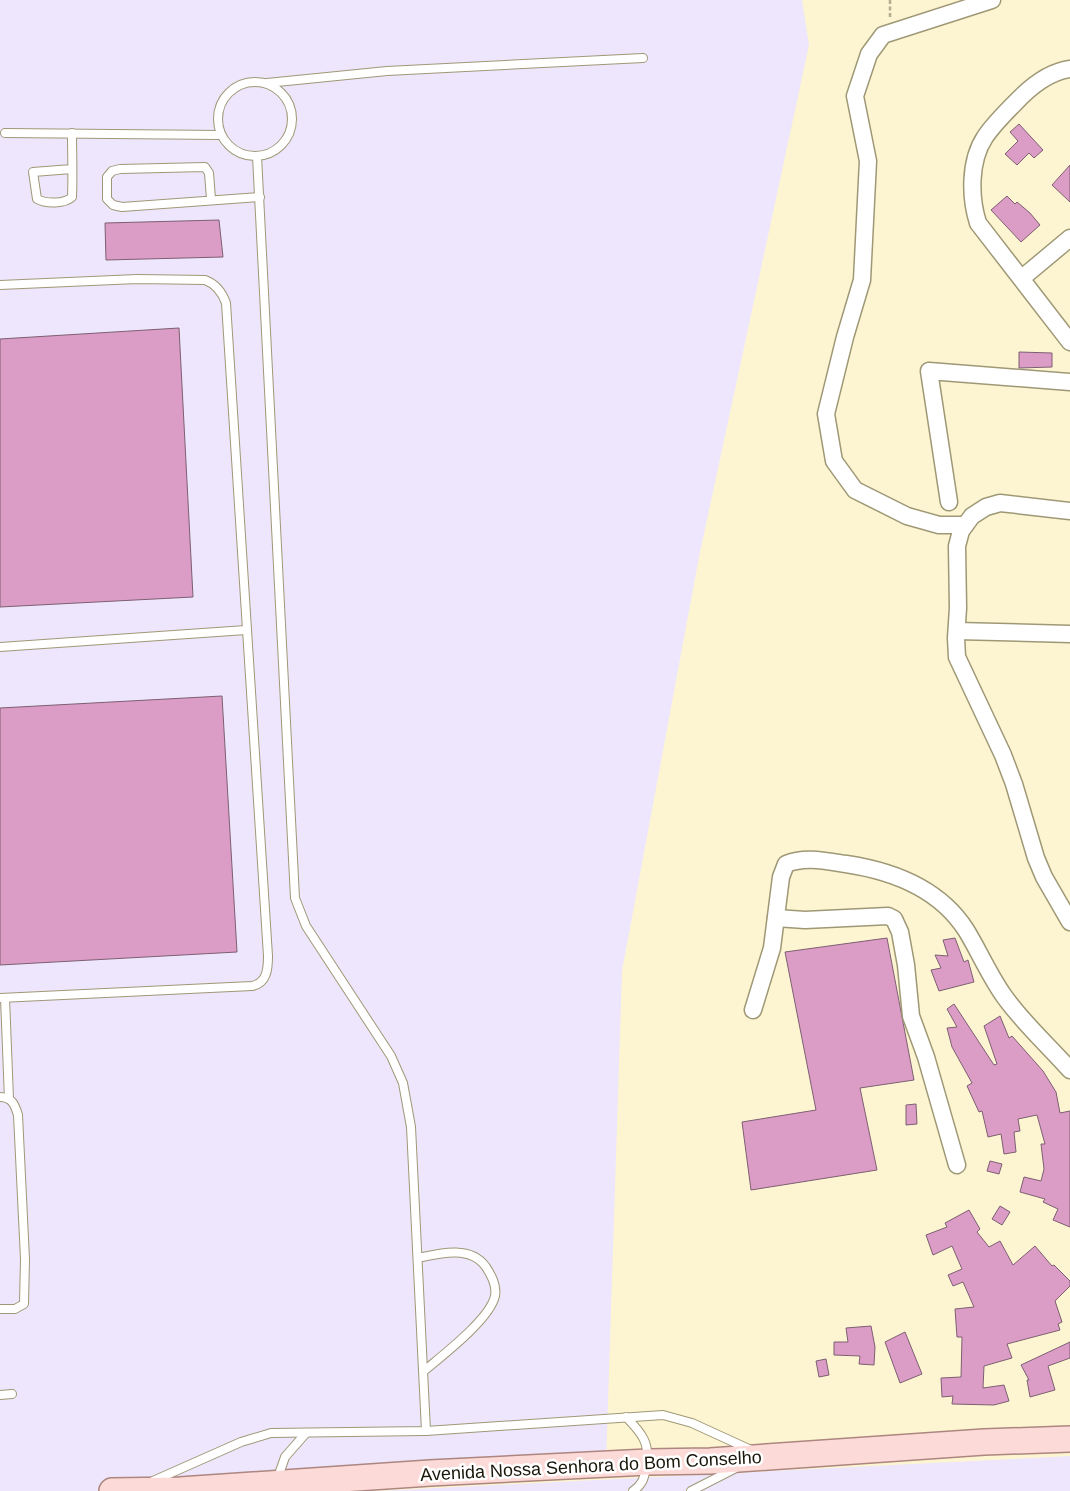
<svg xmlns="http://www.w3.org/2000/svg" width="1070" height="1491" viewBox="0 0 1070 1491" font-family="Arial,sans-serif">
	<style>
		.industrial { fill: #ede6fc }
		.building { fill: #db9dc5; stroke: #7d5f72 }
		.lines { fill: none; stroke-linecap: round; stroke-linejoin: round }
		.service-casing { stroke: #9f9876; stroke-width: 10 }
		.minor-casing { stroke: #9f9876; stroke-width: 19 }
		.primary-casing { stroke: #ac867f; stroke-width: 28 }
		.path { stroke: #b3ad90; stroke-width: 2.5; stroke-dasharray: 4 2.5; stroke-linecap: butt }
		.service { stroke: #fff; stroke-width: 8 }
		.minor { stroke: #fff; stroke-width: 16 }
		.primary { stroke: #fcdad8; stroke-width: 25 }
		.labels { text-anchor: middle; stroke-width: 5; stroke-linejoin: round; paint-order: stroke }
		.street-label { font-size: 18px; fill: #1a170a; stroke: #fff }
	</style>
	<rect width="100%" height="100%" fill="#fdf5d1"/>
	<g class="industrial">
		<path d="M 0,0 L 802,0 L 809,45 L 699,557 L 622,971 L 606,1464 L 115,1491 L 0,1491 Z"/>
		<path d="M 1070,1456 L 1070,1491 L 378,1491 Z"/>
	</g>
	<g class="building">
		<path d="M 1019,124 L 1043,150 L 1034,158 L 1029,153 L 1017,165 L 1005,154 L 1018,141 L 1010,132 Z"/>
		<path d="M 1070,165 L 1070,202 L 1052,185 Z"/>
		<path d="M 1007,196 L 1015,204 L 1017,202 L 1030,213 L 1040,225 L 1021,242 L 991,210 Z"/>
		<path d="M 219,220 L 223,257 L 106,260 L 105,223 Z"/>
		<path d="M 179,328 L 193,597 L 0,607 L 0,339 Z"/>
		<path d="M 1019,352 L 1052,353 L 1052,367 L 1019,368 Z"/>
		<path d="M 222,696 L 237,952 L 0,965 L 0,708 Z"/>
		<path d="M 887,938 L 914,1080 L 860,1088 L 877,1170 L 751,1190 L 742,1122 L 816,1110 L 785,952 Z"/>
		<path d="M 955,938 L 964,962 L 968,960 L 974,982 L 939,991 L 931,970 L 941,968 L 935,955 L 948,956 L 943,940 Z"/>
		<path d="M 954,1004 L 994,1065 L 997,1064 L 984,1026 L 1000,1016 L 1009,1038 L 1012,1036 L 1043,1071 L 1056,1092 L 1060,1113 L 1070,1111 L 1070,1227 L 1053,1220 L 1058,1209 L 1043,1202 L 1045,1199 L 1020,1192 L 1024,1177 L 1041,1181 L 1044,1169 L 1041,1144 L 1045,1144 L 1037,1115 L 1018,1119 L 1020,1131 L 1014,1132 L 1016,1152 L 1004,1154 L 1001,1134 L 988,1137 L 982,1111 L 979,1112 L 967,1086 L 972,1083 L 952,1047 L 947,1028 L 957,1027 L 947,1009 Z"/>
		<path d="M 916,1104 L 917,1124 L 906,1125 L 906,1105 Z"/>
		<path d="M 990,1161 L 1002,1164 L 999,1174 L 987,1171 Z"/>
		<path d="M 1000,1206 L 1010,1212 L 1002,1225 L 992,1219 Z"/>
		<path d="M 969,1210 L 980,1229 L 977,1232 L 989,1247 L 1000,1241 L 1013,1265 L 1035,1246 L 1052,1266 L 1054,1265 L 1070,1281 L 1070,1286 L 1055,1301 L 1062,1322 L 1058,1324 L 1060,1330 L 1007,1344 L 1012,1358 L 984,1366 L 983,1388 L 1004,1385 L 1009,1401 L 994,1405 L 952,1404 L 953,1396 L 942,1397 L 941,1378 L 961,1377 L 962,1337 L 957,1337 L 955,1309 L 974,1307 L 963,1282 L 953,1286 L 948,1275 L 962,1269 L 952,1246 L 933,1255 L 926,1235 L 947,1227 L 945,1223 Z"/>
		<path d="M 871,1326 L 875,1347 L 874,1365 L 859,1364 L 860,1356 L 834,1355 L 834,1342 L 848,1342 L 846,1328 Z"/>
		<path d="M 905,1332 L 922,1374 L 900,1383 L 885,1342 Z"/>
		<path d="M 1070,1342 L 1070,1358 L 1048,1366 L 1055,1390 L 1030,1397 L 1027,1380 L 1029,1380 L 1021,1365 Z"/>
		<path d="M 826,1359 L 829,1375 L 819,1377 L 816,1361 Z"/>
	</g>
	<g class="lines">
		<defs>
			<g id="service">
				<circle cx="255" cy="119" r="37"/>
				<path d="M 267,83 L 387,71 L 643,58"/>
				<path d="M 5,133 L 221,135"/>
				<path d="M 72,133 C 72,154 73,176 72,197 C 65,204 46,204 37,199 L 33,172 L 72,169"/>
				<path d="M 257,156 L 295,898 L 306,926 L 391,1056 L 403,1083 L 411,1127 L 426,1431"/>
				<path d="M 211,199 L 209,173 L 205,167 L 120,169 L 112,171 L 107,177 L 107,199 L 113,205 L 122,207 L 260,197"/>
				<path d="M 0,285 L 137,279 L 205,280 C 216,284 222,292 226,303 L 268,956 C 268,969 267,983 252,986 L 0,998"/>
				<path d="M 0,647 L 246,630"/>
				<path d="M 5,998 L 9,1099"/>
				<path d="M 0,1097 C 12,1097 15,1105 18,1115 L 25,1259 L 24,1304 L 15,1309 L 0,1309"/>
				<path d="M 418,1258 C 440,1253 471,1245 486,1267 C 491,1275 497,1285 495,1296 C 490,1319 443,1355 424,1371"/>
				<path d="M 0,1395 L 12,1394"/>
				<path d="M 626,1417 C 642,1433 651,1444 646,1468 C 644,1479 642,1485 633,1491"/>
				<path d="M 277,1480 L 285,1457 L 306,1433"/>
				<path d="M 153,1481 L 241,1442 L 271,1433 L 426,1431 L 663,1415 L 692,1423 L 751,1450"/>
				<path d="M 691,1491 L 736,1468"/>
			</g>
			<g id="minor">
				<path d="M 1070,69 C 1048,72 1030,87 1015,103 C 1005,113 993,125 985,137 C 969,161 970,198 978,223 L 1070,342"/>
				<path d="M 1022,278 L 1070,238"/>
				<path d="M 949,502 L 929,371 L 1070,382"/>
				<path d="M 1070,511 L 1000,503 L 986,507 L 972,516 L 961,531 L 957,546 L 958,608 L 956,638 L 957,657 L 1003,755 L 1014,784 L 1036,858 L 1044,877 L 1070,922"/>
				<path d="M 965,525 L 939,525 L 907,516 L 855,490 L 834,461 L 826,414 L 845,337 L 862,280 L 868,161 L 855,96 L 869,54 L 883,35 L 992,0"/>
				<path d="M 957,631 L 1070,634"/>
				<path d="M 776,918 L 805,920 L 888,916 L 894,919 L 900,932 L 906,965 L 911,1016 L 926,1057 L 957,1165"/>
				<path d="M 753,1010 L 772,948 L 781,877 L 786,864 C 805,856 826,861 846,864 C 893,871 939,888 966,930 C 979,951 989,975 1004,996 C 1023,1023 1048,1045 1070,1070"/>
			</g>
			<path id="primary" d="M 112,1491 L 180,1490 L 430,1473 L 648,1462 L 710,1461 L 984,1442 L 1070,1439"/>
		</defs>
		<use href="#service" class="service-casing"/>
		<use href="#minor" class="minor-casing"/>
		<use href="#primary" class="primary-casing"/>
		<path class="path" d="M 890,0 L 890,18"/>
		<use href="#service" class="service"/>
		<use href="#minor" class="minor"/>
		<use href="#primary" class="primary"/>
	</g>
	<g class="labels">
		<g class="street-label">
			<text transform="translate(591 1466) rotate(-3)" y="6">Avenida Nossa Senhora do Bom Conselho</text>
		</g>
	</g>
</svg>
